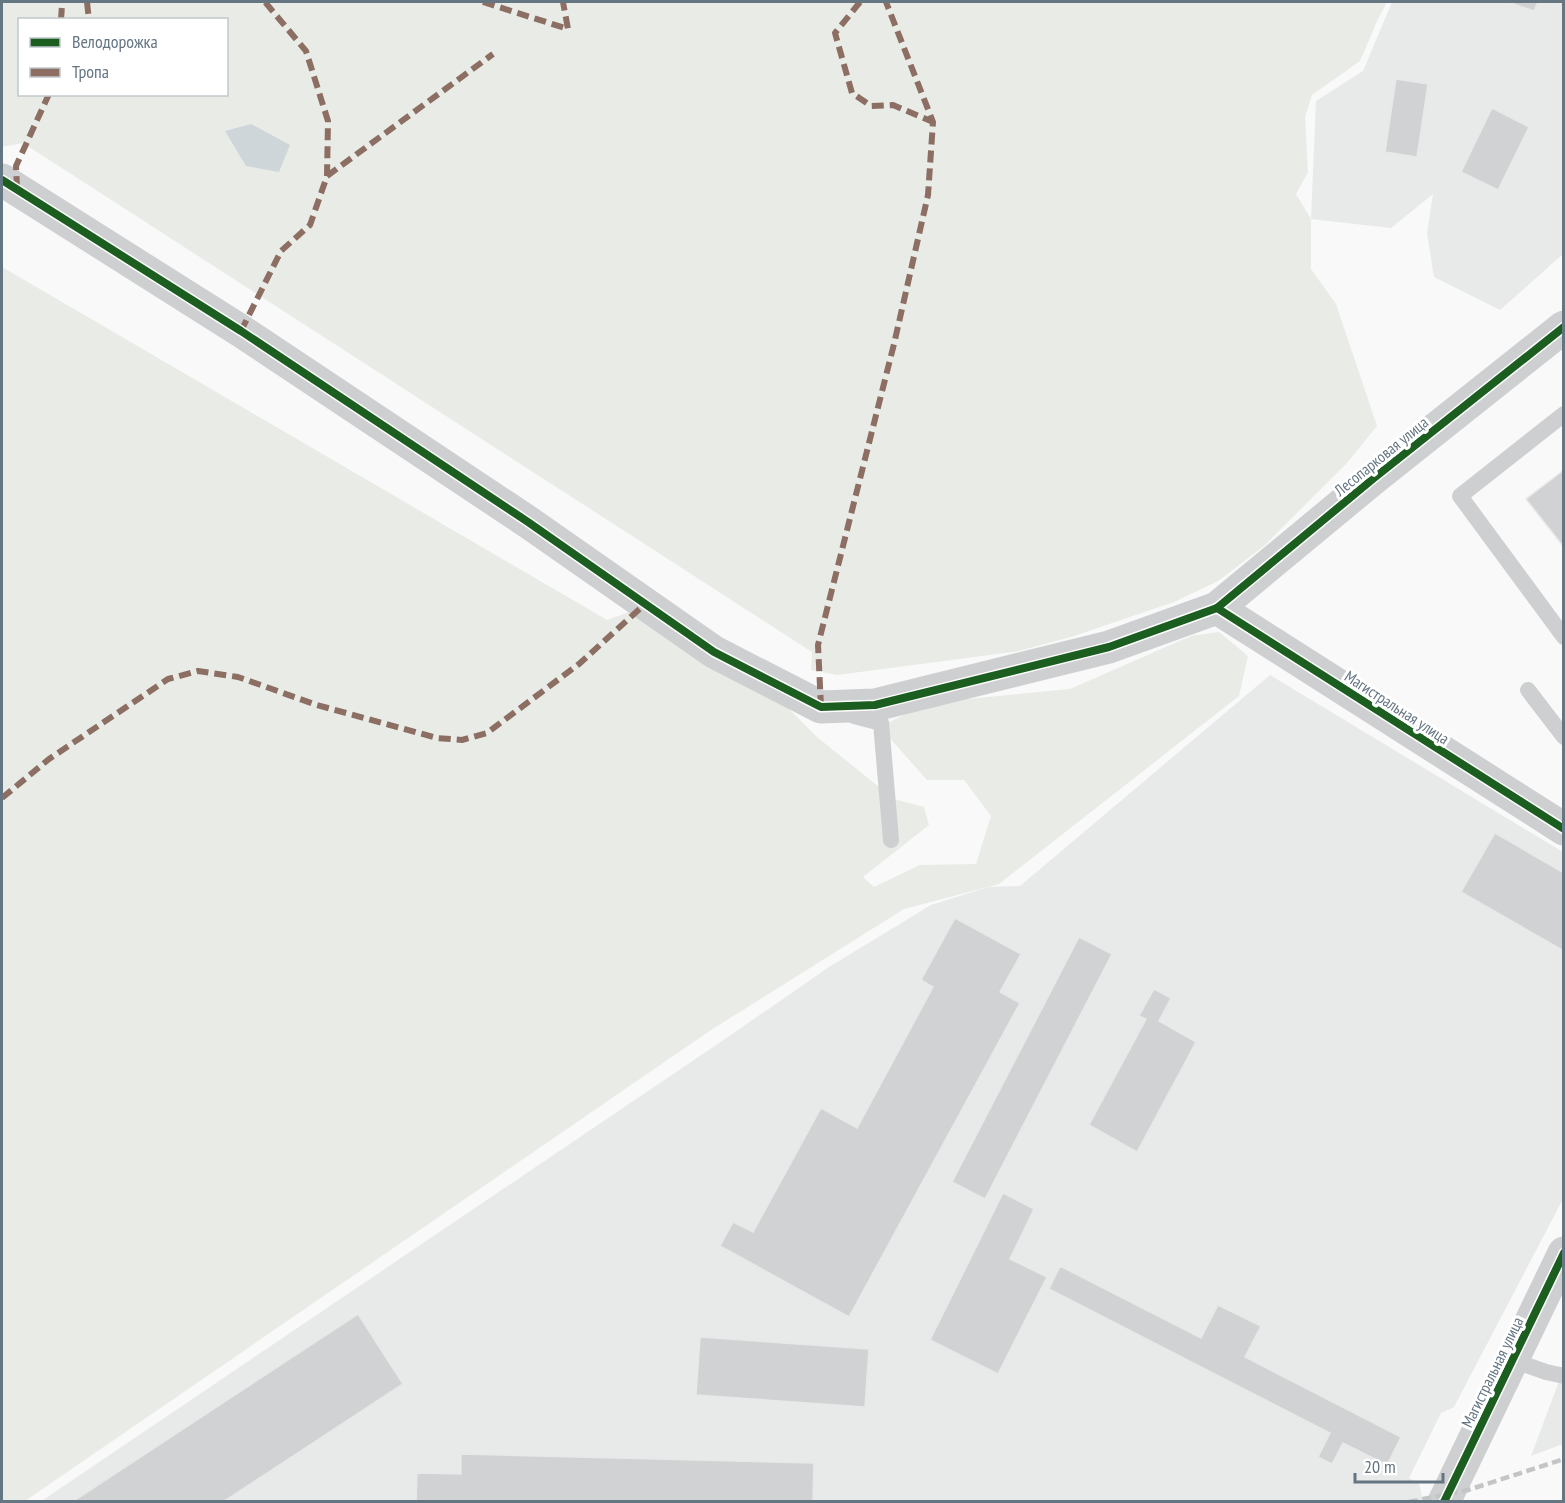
<svg xmlns="http://www.w3.org/2000/svg" width="1565" height="1503" viewBox="0 0 1565 1503" font-family="'PT Sans Narrow',sans-serif">
	<style>
		.built { fill: #e8e9e9 }
		.green { fill: #e8ebe6; fill-rule: evenodd }
		.water { fill: #ced6d9 }
		.building { fill: #d0d2d3; stroke: #e8e8e8; stroke-width: 1.5 }
		.lines { fill: none; stroke-linecap: round; stroke-linejoin: round }
		.lane { stroke: #cecfd0; stroke-width: 16 }
		.street { stroke: #cecfd0; stroke-width: 33 }
		.rail { stroke: #c3c5c6; stroke-width: 4.5; stroke-dasharray: 9 4.5; stroke-linecap: butt }
		.quiet { stroke: #8d6e63; stroke-width: 6; stroke-dasharray: 12 6; stroke-linecap: butt }
		.cycleway-casing { stroke: #fff; stroke-width: 11 }
		.cycleway { stroke: #1b5e20; stroke-width: 8 }
		.labels { text-anchor: middle; stroke-width: 6; stroke-linejoin: round; paint-order: stroke }
		.street-label { font-size: 16px; fill: #657683; stroke: #fff }
	</style>
	<rect width="100%" height="100%" fill="#f9f9f9"/>
	<g class="built">
		<path d="M 1392,2 L 1563,2 L 1563,254 L 1500,310 L 1434,277 L 1427,233 L 1433,194 L 1391,228 L 1311,219 L 1316,101 L 1363,71 Z"/>
		<path d="M 1270,675 L 1563,852 L 1563,1199 L 1454,1407 L 1441,1413 L 1409,1478 L 1419,1483 L 1423,1501 L 40,1502 L 725,1039 L 829,967 L 931,905 L 988,887 L 1020,886 Z"/>
		<path d="M 1563,1368 L 1563,1444 L 1531,1456 L 1561,1376 Z"/>
	</g>
	<g class="green">
		<path d="M 2,2 L 1387,2 L 1378,19 L 1360,61 L 1312,95 L 1305,117 L 1308,172 L 1296,194 L 1311,219 L 1311,269 L 1336,304 L 1377,426 L 1346,464 L 1264,546 L 1218,581 L 1174,602 L 1074,636 L 1019,651 L 837,675 L 811,670 L 812,652 L 23,143 L 2,147 ZM 20,20 L 226,20 L 226,94 L 20,94 Z"/>
		<path d="M 2,267 L 607,620 L 629,612 L 781,701 L 817,737 L 894,799 L 924,807 L 929,825 L 863,877 L 874,887 L 920,865 L 976,864 L 991,816 L 964,780 L 927,780 L 880,727 L 927,703 L 1070,689 L 1191,636 L 1219,632 L 1248,656 L 1239,696 L 999,884 L 904,909 L 711,1030 L 25,1501 L 2,1501 Z"/>
	</g>
	<path class="water" d="M 251,124 L 290,145 L 279,172 L 246,166 L 225,131 Z"/>
	<g class="building">
		<path d="M 1508,2 L 1538,2 L 1534,11 Z"/>
		<path d="M 1396,79 L 1428,84 L 1417,157 L 1385,152 Z"/>
		<path d="M 1492,108 L 1529,127 L 1498,190 L 1461,172 Z"/>
		<path d="M 1564,470 L 1564,547 L 1526,499 Z"/>
		<path d="M 1495,833 L 1564,873 L 1564,951 L 1461,892 Z"/>
		<path d="M 955,918 L 1021,954 L 1000,992 L 1020,1003 L 849,1317 L 720,1246 L 733,1222 L 753,1232 L 821,1108 L 857,1128 L 933,987 L 921,980 Z"/>
		<path d="M 1079,937 L 1112,954 L 985,1199 L 952,1182 Z"/>
		<path d="M 1154,989 L 1171,998 L 1159,1021 L 1196,1042 L 1137,1152 L 1089,1125 L 1146,1019 L 1139,1016 Z"/>
		<path d="M 1003,1193 L 1034,1209 L 1010,1259 L 1047,1277 L 998,1374 L 930,1340 Z"/>
		<path d="M 1060,1266 L 1201,1338 L 1218,1305 L 1261,1326 L 1245,1357 L 1401,1437 L 1387,1465 L 1343,1443 L 1332,1464 L 1318,1457 L 1330,1433 L 1049,1289 Z"/>
		<path d="M 358,1314 L 403,1384 L 223,1502 L 72,1502 Z"/>
		<path d="M 700,1337 L 869,1349 L 865,1407 L 696,1395 Z"/>
		<path d="M 461,1454 L 814,1463 L 813,1502 L 416,1502 L 417,1473 L 461,1474 Z"/>
	</g>
	<g class="lines">
		<g class="lane">
			<path d="M 1564,414 L 1460,496 L 1564,637"/>
			<path d="M 1528,690 L 1564,737"/>
			<path d="M 854,716 L 881,723 L 891,840"/>
			<path d="M 1512,1360 L 1546,1372 L 1564,1376"/>
		</g>
		<g class="street">
			<path d="M 2,180 L 241,331 L 528,522 L 714,652 L 821,707 L 875,705 L 1109,647 L 1217,608 L 1374,478 L 1564,327"/>
			<path d="M 1217,608 L 1564,829"/>
			<path d="M 1444,1502 L 1564,1253"/>
		</g>
		<path class="rail" d="M 1409,1502 L 1468,1490 L 1564,1459"/>
		<g class="quiet">
			<path d="M 87,2 L 89,20"/>
			<path d="M 483,2 L 568,29 L 563,2"/>
			<path d="M 860,2 L 835,33 L 852,93 L 871,106 L 893,105 L 933,122"/>
			<path d="M 61,20 L 62,5"/>
			<path d="M 327,176 L 493,54"/>
			<path d="M 17,188 L 16,166 L 49,94"/>
			<path d="M 241,331 L 281,251 L 310,225 L 327,176 L 328,121 L 306,51 L 265,2"/>
			<path d="M 821,707 L 818,645 L 894,344 L 928,195 L 933,122 L 886,2"/>
			<path d="M 2,798 L 49,759 L 168,679 L 198,671 L 238,677 L 317,705 L 437,738 L 462,740 L 487,733 L 579,664 L 645,604"/>
		</g>
		<defs>
			<g id="cycleway">
				<path d="M 2,180 L 241,331 L 528,522 L 714,652 L 821,707 L 875,705 L 1109,647 L 1217,608 L 1374,478 L 1564,327"/>
				<path d="M 1217,608 L 1564,829"/>
				<path d="M 1444,1502 L 1564,1253"/>
			</g>
		</defs>
		<use href="#cycleway" class="cycleway-casing"/>
		<use href="#cycleway" class="cycleway"/>
	</g>
	<g class="labels">
		<g class="street-label">
			<text transform="translate(1381 456) rotate(-39)" y="6">Лесопарковая улица</text>
			<text transform="translate(1397 707) rotate(33)" y="6">Магистральная улица</text>
			<text transform="translate(1492 1372) rotate(-64)" y="6">Магистральная улица</text>
		</g>
	</g>
	<rect width="1565" height="1503" fill="none" stroke="#657683" stroke-width="6"/>
	<rect x="18" y="18" width="210" height="78" fill="#ffffff" stroke="#c1c8cd" stroke-width="1.5"/>
	<rect x="30" y="38" width="30" height="9" fill="#1b5e20" stroke="#c1c8cd" stroke-width="1.5"/>
	<text x="72" y="48" font-size="18" fill="#657683">Велодорожка</text>
	<rect x="30" y="68" width="30" height="9" fill="#8d6e63" stroke="#c1c8cd" stroke-width="1.5"/>
	<text x="72" y="78" font-size="18" fill="#657683">Тропа</text>
	<path d="M1355 1473v9h88v-9" fill="none" stroke="#657683" stroke-width="3"/>
	<text x="1364" y="1473" font-size="18" fill="#657683" stroke="#ffffff" stroke-width="4.5" paint-order="stroke">20 m</text>
</svg>
